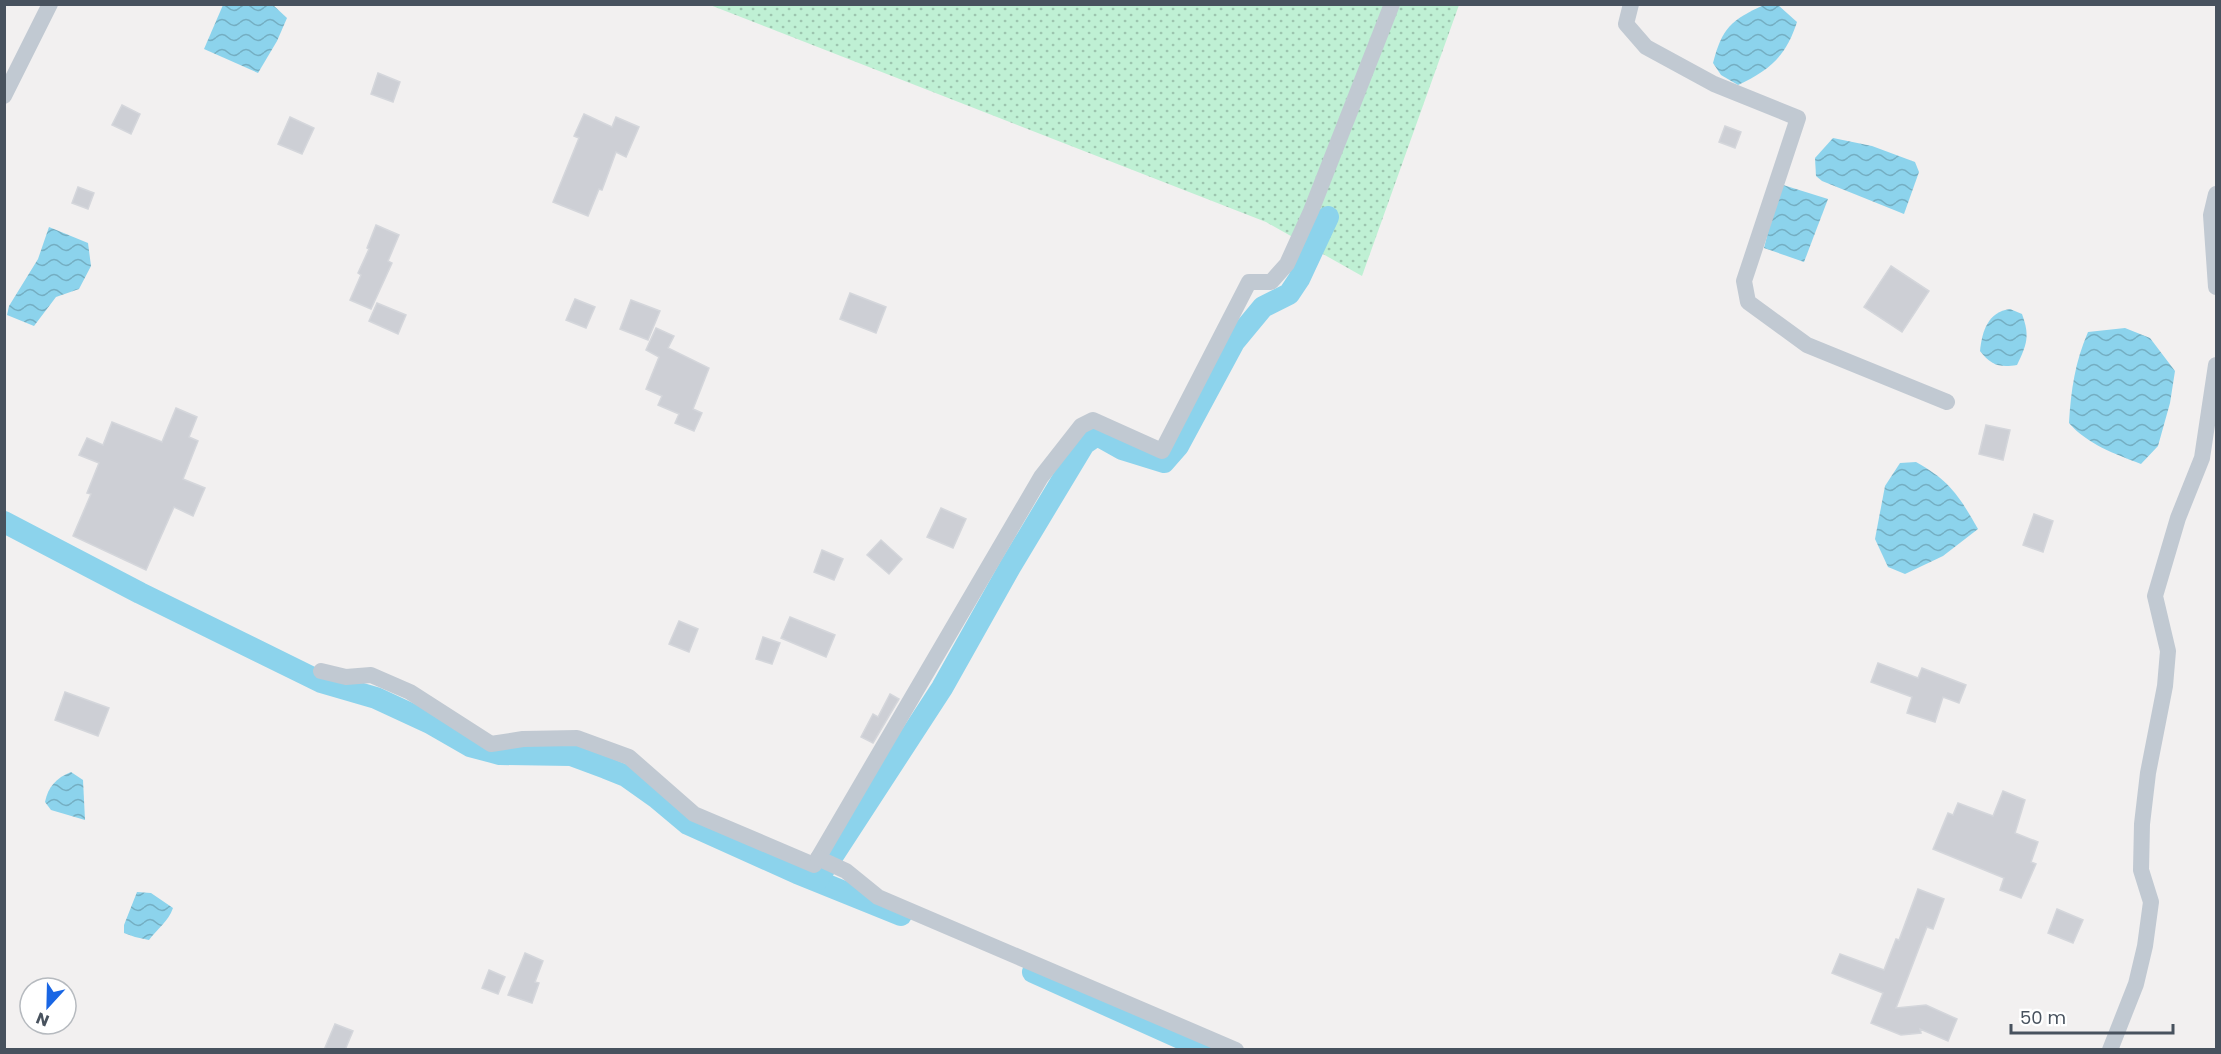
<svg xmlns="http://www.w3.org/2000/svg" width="2221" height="1054" viewBox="0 0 2221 1054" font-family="Poppins,sans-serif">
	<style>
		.grass { fill: url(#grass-dots) }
		.water { fill: url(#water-waves) }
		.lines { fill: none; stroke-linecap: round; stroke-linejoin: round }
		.canal { stroke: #8cd3ec; stroke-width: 22 }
		.building { fill: #cdcfd5; stroke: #d4d6db; stroke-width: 1.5 }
		.street { stroke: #c1c9d2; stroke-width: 16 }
	</style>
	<defs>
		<pattern id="grass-dots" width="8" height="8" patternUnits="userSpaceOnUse" patternTransform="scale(1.5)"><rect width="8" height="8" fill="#bff0d4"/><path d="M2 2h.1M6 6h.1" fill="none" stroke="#9dc5af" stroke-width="1.8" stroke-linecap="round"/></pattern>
		<pattern id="water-waves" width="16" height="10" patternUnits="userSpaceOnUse" patternTransform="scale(1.5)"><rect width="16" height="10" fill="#8cd3ec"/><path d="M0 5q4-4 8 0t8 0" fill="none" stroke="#74aec2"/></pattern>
	</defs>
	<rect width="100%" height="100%" fill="#f2f0f0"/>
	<path class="grass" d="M 710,5 L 1459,5 L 1362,276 L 1266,222 Z"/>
	<g class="water">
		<path d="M 223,5 L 273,5 L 287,18 L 277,41 L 258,73 L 204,49 Z"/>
		<path d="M 1764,5 L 1778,5 L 1797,22 C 1786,56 1770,70 1738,85 L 1721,75 L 1713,63 C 1722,28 1731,20 1764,5 Z"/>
		<path d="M 1833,138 L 1872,146 L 1915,162 L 1919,172 L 1904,214 L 1822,181 L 1816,176 L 1815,158 Z"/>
		<path d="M 1780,184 L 1828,199 L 1804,262 L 1764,248 Z"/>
		<path d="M 49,227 L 88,243 L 91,266 L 79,289 L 56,297 L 34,326 L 7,315 L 9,306 L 38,259 Z"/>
		<path d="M 2010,309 L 2022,314 C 2030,336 2027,344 2017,365 C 1999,368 1991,365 1980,351 C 1982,331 1988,312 2010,309 Z"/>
		<path d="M 2125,328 L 2150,338 L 2175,371 L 2170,403 L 2158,446 L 2141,464 C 2115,454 2087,444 2069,423 C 2071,390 2075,362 2088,332 Z"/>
		<path d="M 1916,462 C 1950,481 1959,496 1978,529 L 1943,556 L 1905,574 L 1888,567 L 1875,539 L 1885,486 L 1900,463 Z"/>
		<path d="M 71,772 L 83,780 L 85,820 L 51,810 L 45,802 C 48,787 56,778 71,772 Z"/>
		<path d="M 137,892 L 151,893 L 173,908 C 168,922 158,928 149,940 L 135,937 L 124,933 L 124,925 Z"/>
	</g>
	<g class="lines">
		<g class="canal">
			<path d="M 4,522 L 140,593 L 321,682 L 376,698 L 430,723 L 470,746 L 500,754 L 571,755 L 606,768 L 626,776 L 657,798 L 688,824 L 797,873 L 901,915"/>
			<path d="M 817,880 L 942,688 L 1010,567 L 1084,444 L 1097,435 L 1122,449 L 1164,462 L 1178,446 L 1234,342 L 1263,307 L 1289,294 L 1299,279 L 1328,217"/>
			<path d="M 1033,972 L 1207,1050"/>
		</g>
	</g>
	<g class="building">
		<path d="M 378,73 L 400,82 L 393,102 L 371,94 Z"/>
		<path d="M 122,105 L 140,114 L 131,134 L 112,125 Z"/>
		<path d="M 584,114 L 612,127 L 616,117 L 639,127 L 626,157 L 616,152 L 602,190 L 599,189 L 588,216 L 553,202 L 579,138 L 574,136 Z"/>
		<path d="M 290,117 L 314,128 L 302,154 L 278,144 Z"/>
		<path d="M 1725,126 L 1741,132 L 1735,148 L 1719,142 Z"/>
		<path d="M 78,187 L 94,193 L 88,209 L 72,203 Z"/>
		<path d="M 376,225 L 399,235 L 388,261 L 392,263 L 371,309 L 350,300 L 361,275 L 358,273 L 369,249 L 367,248 Z"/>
		<path d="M 1891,266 L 1929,291 L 1902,332 L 1864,307 Z"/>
		<path d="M 850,293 L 886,307 L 876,333 L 840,319 Z"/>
		<path d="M 575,299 L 595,307 L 586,328 L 566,320 Z"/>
		<path d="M 631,300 L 660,311 L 648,340 L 620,329 Z"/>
		<path d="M 377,303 L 406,315 L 398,334 L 369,321 Z"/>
		<path d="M 656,328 L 674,336 L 668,348 L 709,368 L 693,409 L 702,413 L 694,431 L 675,423 L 679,414 L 658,405 L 662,396 L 646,389 L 659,357 L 646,350 Z"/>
		<path d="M 176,408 L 197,417 L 189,437 L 198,441 L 183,479 L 205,488 L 193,516 L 174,507 L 146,570 L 73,536 L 91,494 L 87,493 L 99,463 L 79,455 L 87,438 L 103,445 L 112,422 L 162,442 Z"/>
		<path d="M 1986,425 L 2010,430 L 2003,460 L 1979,454 Z"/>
		<path d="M 941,508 L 966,519 L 953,548 L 927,537 Z"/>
		<path d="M 2034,514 L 2053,521 L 2043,552 L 2023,545 Z"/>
		<path d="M 881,540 L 902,559 L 889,574 L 867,555 Z"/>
		<path d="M 822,550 L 843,559 L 834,580 L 814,572 Z"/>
		<path d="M 790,617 L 835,635 L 826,657 L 781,638 Z"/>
		<path d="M 679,621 L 698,629 L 689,652 L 669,644 Z"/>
		<path d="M 763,637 L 780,643 L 772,664 L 756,659 Z"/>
		<path d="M 1878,663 L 1918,678 L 1922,668 L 1966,685 L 1959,703 L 1943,697 L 1935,722 L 1907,713 L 1912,697 L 1871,682 Z"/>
		<path d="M 65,692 L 109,708 L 98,736 L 55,720 Z"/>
		<path d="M 890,694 L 899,699 L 873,743 L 861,737 L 873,714 L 878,717 Z"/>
		<path d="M 2003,791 L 2025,800 L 2015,833 L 2038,842 L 2031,862 L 2036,864 L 2021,898 L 2000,890 L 2004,878 L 1933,849 L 1948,813 L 1953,815 L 1958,803 L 1993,816 Z"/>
		<path d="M 1918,889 L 1944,899 L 1933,929 L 1927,927 L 1896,1008 L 1926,1005 L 1957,1019 L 1948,1041 L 1920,1029 L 1921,1033 L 1901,1035 L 1871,1023 L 1883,993 L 1832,973 L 1840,954 L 1884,970 L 1896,939 L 1899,940 Z"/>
		<path d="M 2057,909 L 2083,920 L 2073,943 L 2048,933 Z"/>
		<path d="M 525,953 L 543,961 L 535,982 L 539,983 L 532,1003 L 508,995 Z"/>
		<path d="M 489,970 L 505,977 L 498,994 L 482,988 Z"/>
		<path d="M 335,1024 L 353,1031 L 345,1050 L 324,1050 Z"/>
	</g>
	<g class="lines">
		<g class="street">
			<path d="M 1631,4 L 1626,24 L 1646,47 L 1714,84 L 1798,118 L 1744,281 L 1748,302 L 1807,345 L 1947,402"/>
			<path d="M 4,96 L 50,4"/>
			<path d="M 2216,194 L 2211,215 L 2216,287"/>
			<path d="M 321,671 L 346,677 L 371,675 L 410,692 L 491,744 L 523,739 L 577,738 L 629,757 L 694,814 L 814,865 L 1041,477 L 1081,426 L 1093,420 L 1162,451 L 1249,282 L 1271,282 L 1287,264 L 1311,211 L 1392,4"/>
			<path d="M 818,858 L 846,871 L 878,897 L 1236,1050"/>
			<path d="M 2110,1050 L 2136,984 L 2145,946 L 2151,902 L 2141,870 L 2142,824 L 2148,773 L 2165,686 L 2168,651 L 2155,596 L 2178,518 L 2202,458 L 2216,365"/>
		</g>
	</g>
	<rect width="2221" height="1054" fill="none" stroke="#48525e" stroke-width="12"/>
	<g transform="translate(48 1006) rotate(202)"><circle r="28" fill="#ffffff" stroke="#b6babf" stroke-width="1.5"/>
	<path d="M0-4.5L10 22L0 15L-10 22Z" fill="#1966e4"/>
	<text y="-9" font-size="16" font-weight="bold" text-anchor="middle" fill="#48525e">N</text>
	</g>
	<path d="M2011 1024v9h162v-9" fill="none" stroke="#48525e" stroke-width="3"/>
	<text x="2020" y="1024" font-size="18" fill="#48525e" stroke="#ffffff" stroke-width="4.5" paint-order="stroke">50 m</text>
</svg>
